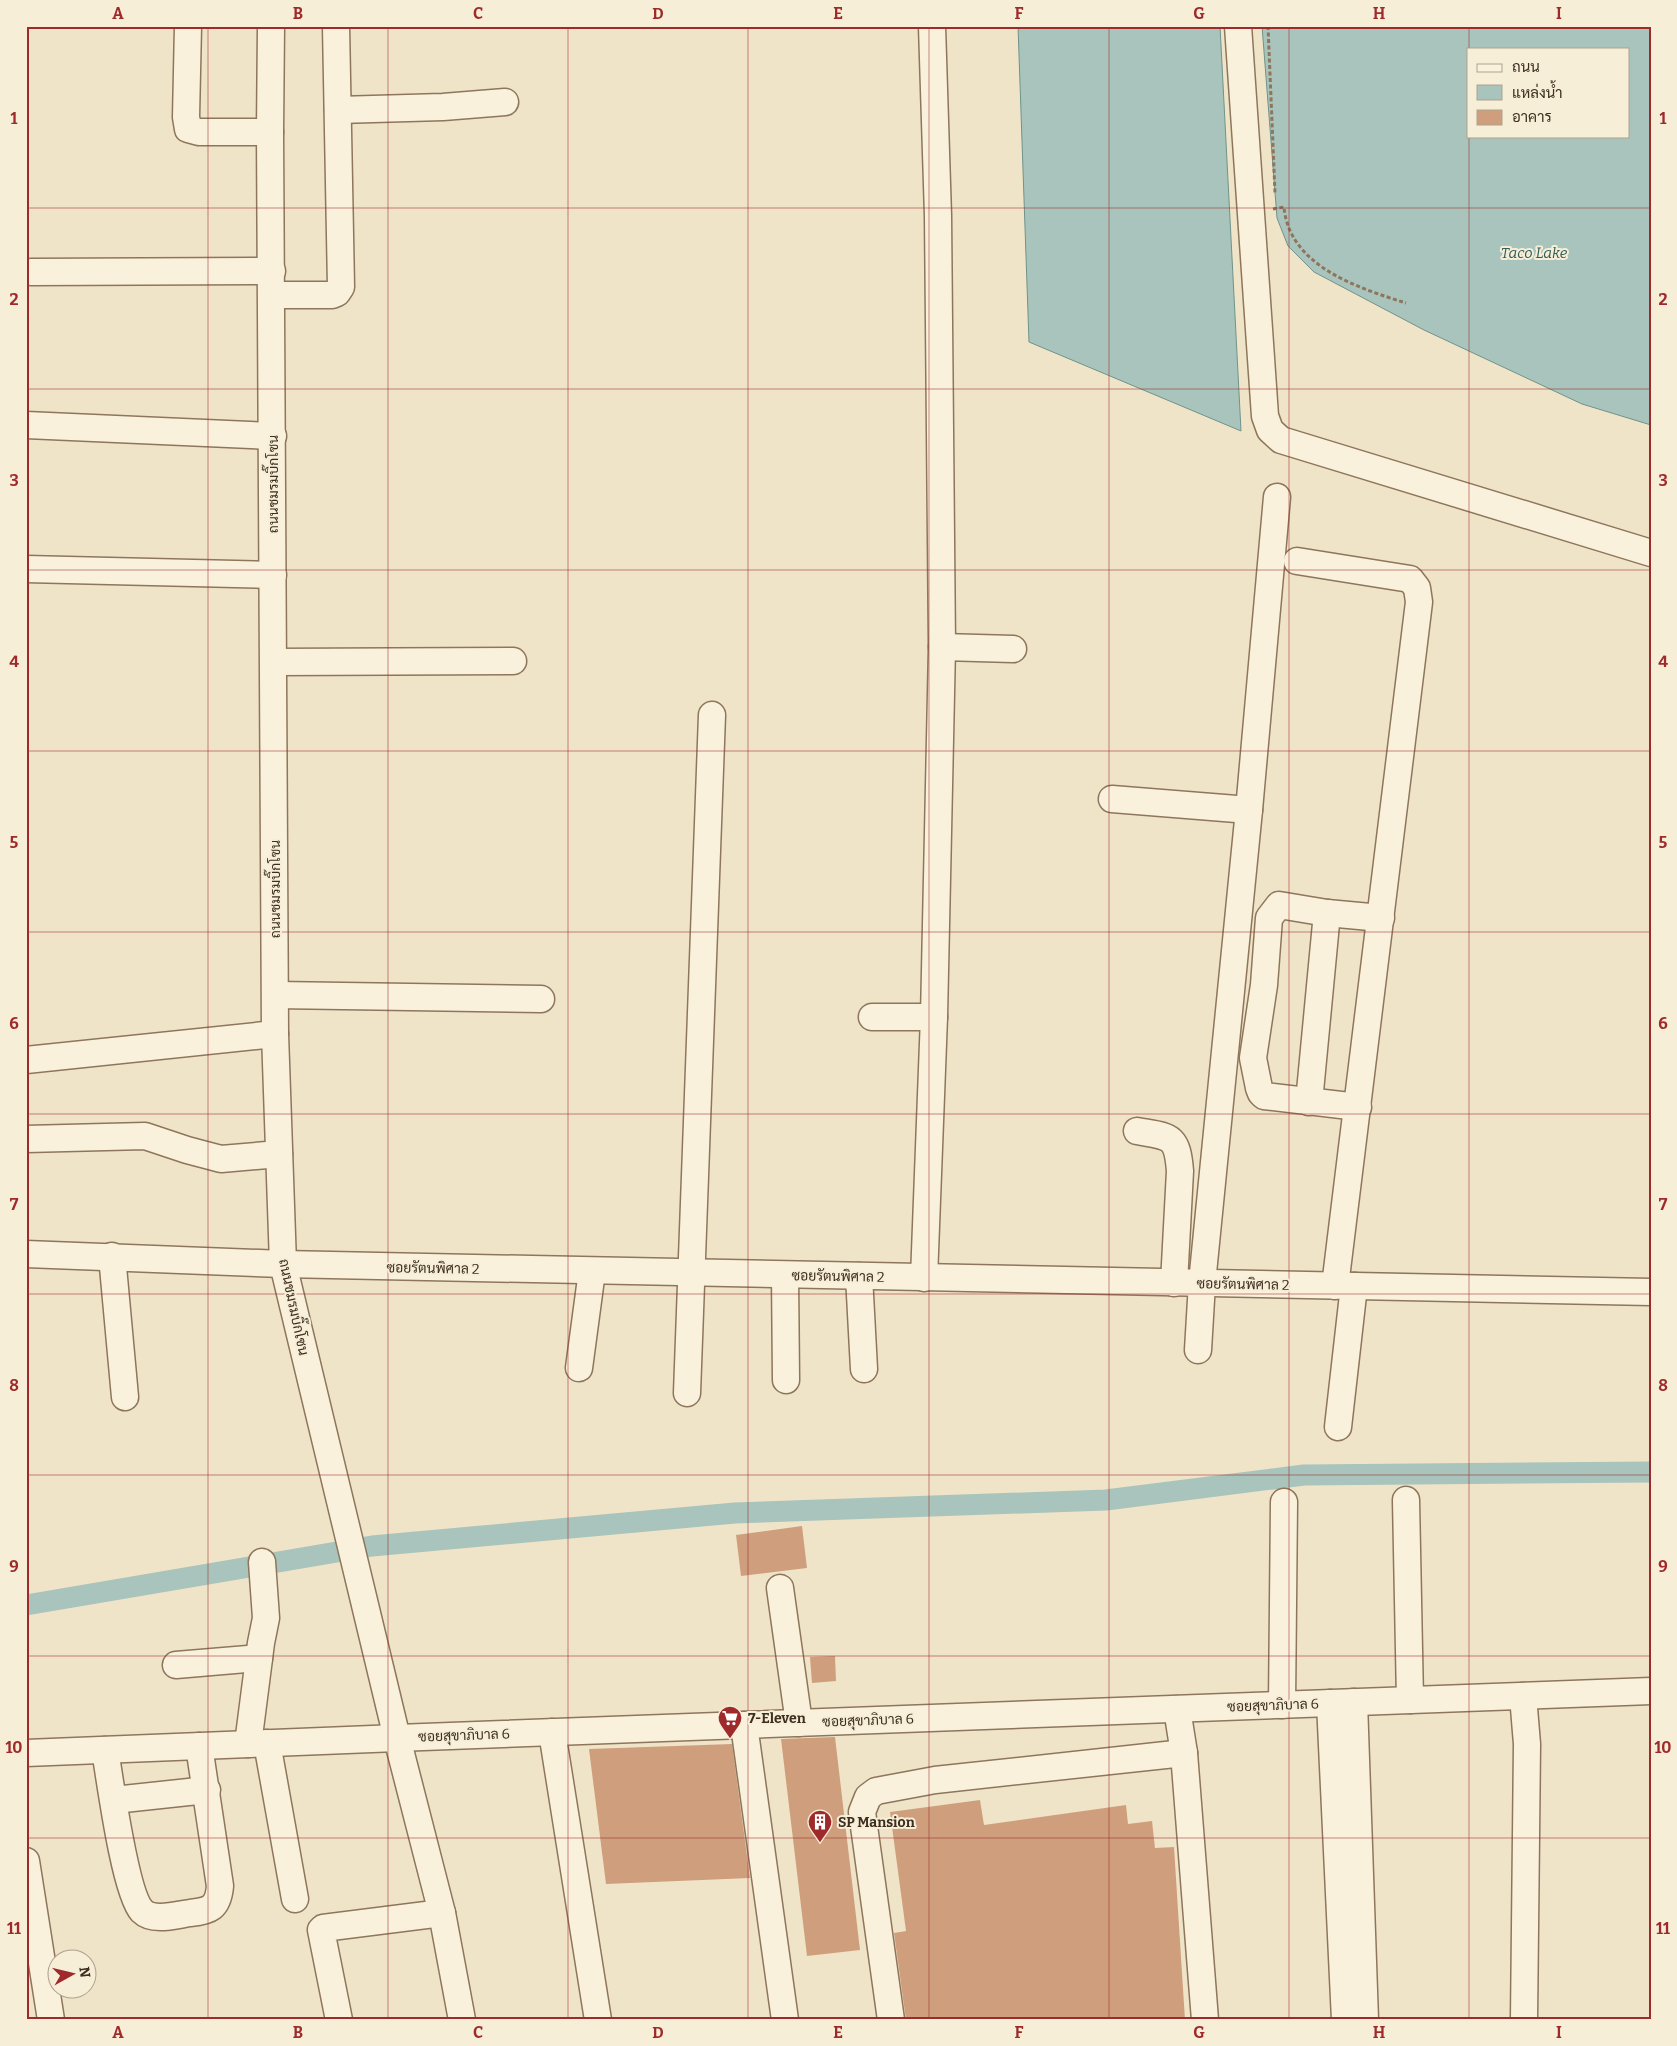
<svg xmlns="http://www.w3.org/2000/svg" width="1677" height="2046" viewBox="0 0 1677 2046" font-family="Bitter,Sarabun,serif">
	<style>
		.water { fill: #a9c4bc; stroke: #6f938a; fill-rule: evenodd }
		.lines { fill: none; stroke-linecap: round; stroke-linejoin: round }
		.canal { stroke: #a9c4bc; stroke-width: 21 }
		.building { fill: #cf9f7d }
		.minor-casing { stroke: #8d765c; stroke-width: 29 }
		.path { stroke: #8d765c; stroke-width: 3; stroke-dasharray: 4 2.5; stroke-linecap: butt }
		.minor { stroke: #faf1dc; stroke-width: 26 }
		.grid { fill: none; stroke: #9e2a2b; stroke-width: 1; stroke-opacity: 0.55 }
		.labels { text-anchor: middle; stroke-width: 4; stroke-linejoin: round; paint-order: stroke }
		.street-label { font-size: 14px; fill: #3d2e20; stroke: #f7eed8 }
		.poi-label { font-size: 14px; font-weight: bold; fill: #3d2e20; stroke: #f7eed8; text-anchor: start }
		.water-label { font-size: 15px; font-style: italic; fill: #2f5d5a; stroke: #f7eed8 }
		.neatline { fill: none; stroke: #9e2a2b; stroke-width: 2 }
		.grid-label { font-size: 16px; text-anchor: middle; font-weight: bold; fill: #9e2a2b }
	</style>
	<rect width="100%" height="100%" fill="#f0e4c8"/>
	<g class="water">
		<path d="M 1018,26 L 1220,26 L 1241,431 L 1029,342 Z"/>
		<path d="M 1262,26 L 1651,26 L 1651,425 L 1582,404 L 1424,330 L 1314,272 L 1288,246 L 1277,218 ZM 1468,49 L 1628,49 L 1628,136 L 1468,136 Z"/>
	</g>
	<g class="lines">
		<path class="canal" d="M 26,1605 L 372,1546 L 735,1513 L 1106,1500 L 1304,1475 L 1651,1472"/>
	</g>
	<g class="building">
		<path d="M 802,1526 L 807,1568 L 741,1576 L 736,1535 Z"/>
		<path d="M 835,1656 L 836,1681 L 812,1683 L 810,1657 Z"/>
		<path d="M 835,1737 L 860,1950 L 807,1956 L 781,1739 Z"/>
		<path d="M 732,1744 L 750,1878 L 606,1884 L 589,1749 Z"/>
		<path d="M 980,1800 L 984,1825 L 1126,1805 L 1128,1824 L 1152,1821 L 1155,1848 L 1174,1847 L 1185,2020 L 906,2020 L 894,1933 L 906,1931 L 890,1812 Z"/>
	</g>
	<g class="lines">
		<defs>
			<g id="minor">
				<path d="M 188,26 L 186,117 L 188,129 L 199,132 L 270,132"/>
				<path d="M 271,26 L 270,132 L 275,1034 L 283,1264 L 397,1738 L 442,1913 L 462,2020"/>
				<path d="M 1238,26 L 1265,416 L 1270,430 L 1281,440 L 1651,553"/>
				<path d="M 338,110 L 443,107 L 505,102"/>
				<path d="M 31,272 L 272,271"/>
				<path d="M 272,295 L 332,295 L 337,293 L 341,287 L 336,26"/>
				<path d="M 26,425 L 273,436"/>
				<path d="M 1297,561 L 1410,579 L 1417,588 L 1419,602 L 1335,1286"/>
				<path d="M 26,569 L 273,575"/>
				<path d="M 942,647 L 1013,649"/>
				<path d="M 274,662 L 513,661"/>
				<path d="M 1112,799 L 1249,810"/>
				<path d="M 276,995 L 541,999"/>
				<path d="M 872,1017 L 934,1017"/>
				<path d="M 26,1060 L 275,1034"/>
				<path d="M 1309,1102 L 1327,913"/>
				<path d="M 1358,1107 L 1264,1096 L 1261,1093 L 1259,1088 L 1253,1058 L 1264,985 L 1269,918 L 1279,905 L 1327,913 L 1381,918"/>
				<path d="M 1137,1131 C 1170,1137 1177,1134 1180,1171 L 1174,1283"/>
				<path d="M 26,1139 L 145,1136 L 187,1150 L 221,1159 L 279,1154"/>
				<path d="M 26,1254 L 283,1264 L 1651,1292"/>
				<path d="M 112,1256 L 125,1397"/>
				<path d="M 785,1275 L 786,1380"/>
				<path d="M 859,1276 L 864,1369"/>
				<path d="M 924,1278 L 934,1017 L 942,647 L 938,216 L 932,26"/>
				<path d="M 1198,1350 L 1202,1283 L 1249,810 L 1277,497"/>
				<path d="M 579,1368 L 592,1271"/>
				<path d="M 687,1393 L 712,715"/>
				<path d="M 1338,1427 L 1354,1286"/>
				<path d="M 1406,1500 L 1410,1700"/>
				<path d="M 780,1588 L 799,1723"/>
				<path d="M 176,1665 L 259,1658"/>
				<path d="M 1523,1696 L 1527,1744 L 1524,2020"/>
				<path d="M 1354,1702 L 1365,2020"/>
				<path d="M 1330,1703 L 1345,2020"/>
				<path d="M 1282,1705 L 1284,1502"/>
				<path d="M 1177,1709 L 1184,1753 L 1205,2020"/>
				<path d="M 744,1725 L 785,2020"/>
				<path d="M 552,1732 L 598,2020"/>
				<path d="M 267,1743 L 295,1899"/>
				<path d="M 248,1744 L 261,1643 L 266,1618 L 262,1562"/>
				<path d="M 105,1750 C 110,1780 125,1893 142,1911 C 153,1922 176,1915 190,1913 C 210,1911 218,1908 220,1886 L 199,1746"/>
				<path d="M 26,1753 L 397,1738 L 1651,1691"/>
				<path d="M 114,1800 L 207,1790"/>
				<path d="M 26,1861 L 51,2020"/>
				<path d="M 339,2020 L 321,1930 L 323,1928 L 442,1913"/>
				<path d="M 891,2020 L 862,1812 L 868,1797 L 876,1791 L 935,1780 L 1184,1753"/>
			</g>
		</defs>
		<use href="#minor" class="minor-casing"/>
		<g class="path">
			<path d="M 1268,26 L 1275,193"/>
			<path d="M 1273,209 L 1284,207 C 1289,266 1358,288 1406,303"/>
		</g>
		<use href="#minor" class="minor"/>
	</g>
	<path class="grid" d="M 208,26 L 208,2020M 388,26 L 388,2020M 568,26 L 568,2020M 748,26 L 748,2020M 929,26 L 929,2020M 1109,26 L 1109,2020M 1289,26 L 1289,2020M 1469,26 L 1469,49M 1469,136 L 1469,2020M 26,208 L 1651,208M 26,389 L 1651,389M 26,570 L 1651,570M 26,751 L 1651,751M 26,932 L 1651,932M 26,1114 L 1651,1114M 26,1294 L 1651,1294M 26,1475 L 1651,1475M 26,1656 L 1651,1656M 26,1838 L 1651,1838"/>
	<defs>
		<symbol id="supermarket-pin" viewBox="-11 -11 22 30"><path d="M0 17L-7.5 6A9.5 9.5 0 1 1 7.5 6Z" fill="#9e2a2b" stroke="#f7eed8"/><path d="M-6-5.5h2.5l.6 2H6L4.5 2H-2.5L-4.4-4H-6ZM-1.5 3.2a1.3 1.3 0 1 0 .1 0ZM3 3.2a1.3 1.3 0 1 0 .1 0Z" fill="#fff"/></symbol>
		<symbol id="building-pin" viewBox="-11 -11 22 30"><path d="M0 17L-7.5 6A9.5 9.5 0 1 1 7.5 6Z" fill="#9e2a2b" stroke="#f7eed8"/><path d="M-4-6H4V6H1V3H-1V6H-4ZM-2.5-4.3h1.7v1.8h-1.7ZM.8-4.3h1.7v1.8H.8ZM-2.5-1h1.7V.8h-1.7ZM.8-1h1.7V.8H.8Z" fill="#fff"/></symbol>
	</defs>
	<g fill-rule="evenodd">
		<use href="#supermarket-pin" x="716" y="1704" width="28" height="38"/>
		<use href="#building-pin" x="806" y="1808" width="28" height="38"/>
	</g>
	<g class="labels">
		<g class="street-label">
			<text transform="translate(273 484) rotate(-90)" y="5">ถนนชมรมบิ๊กโซน</text>
			<text transform="translate(275 889) rotate(-90)" y="5">ถนนชมรมบิ๊กโซน</text>
			<text transform="translate(433 1268) rotate(1)" y="5">ซอยรัตนพิศาล 2</text>
			<text transform="translate(838 1276) rotate(1)" y="5">ซอยรัตนพิศาล 2</text>
			<text transform="translate(1243 1284) rotate(1)" y="5">ซอยรัตนพิศาล 2</text>
			<text transform="translate(294 1307) rotate(78)" y="5">ถนนชมรมบิ๊กโซน</text>
			<text transform="translate(1273 1705) rotate(-2)" y="5">ซอยสุขาภิบาล 6</text>
			<text transform="translate(868 1720) rotate(-2)" y="5">ซอยสุขาภิบาล 6</text>
			<text transform="translate(464 1735) rotate(-2)" y="5">ซอยสุขาภิบาล 6</text>
		</g>
		<g class="poi-label">
			<text x="748" y="1723">7-Eleven</text>
			<text x="838" y="1827">SP Mansion</text>
		</g>
		<g class="water-label">
			<text x="1534" y="258">Taco Lake</text>
		</g>
	</g>
	<rect width="1677" height="2046" fill="none" stroke="#f7eed8" stroke-width="55"/>
	<rect x="1467" y="48" width="162" height="90" fill="#f7eed8" stroke="#ada18e"/>
	<rect x="1477" y="64" width="25" height="8" fill="#faf1dc" stroke="#ada18e"/>
	<text x="1512" y="72" font-size="15" fill="#3d2e20">ถนน</text>
	<rect x="1477" y="85" width="25" height="15" fill="#a9c4bc" stroke="#ada18e"/>
	<text x="1512" y="98" font-size="15" fill="#3d2e20">แหล่งน้ำ</text>
	<rect x="1477" y="110" width="25" height="15" fill="#cf9f7d" stroke="#ada18e"/>
	<text x="1512" y="122" font-size="15" fill="#3d2e20">อาคาร</text>
	<g transform="translate(72 1974) rotate(82)"><circle r="24" fill="#f7eed8" stroke="#ada18e"/>
	<path d="M0-4L9 19L0 12L-9 19Z" fill="#9e2a2b"/>
	<text y="-8" font-size="14" font-weight="bold" text-anchor="middle" fill="#3d2e20">N</text>
	</g>
	<rect x="28" y="28" width="1622" height="1990" class="neatline"/>
	<g class="grid-label">
		<text x="118" y="19">A</text>
		<text x="298" y="19">B</text>
		<text x="478" y="19">C</text>
		<text x="658" y="19">D</text>
		<text x="838" y="19">E</text>
		<text x="1019" y="19">F</text>
		<text x="1199" y="19">G</text>
		<text x="1379" y="19">H</text>
		<text x="1559" y="19">I</text>
		<text x="14" y="124">1</text>
		<text x="1663" y="124">1</text>
		<text x="14" y="305">2</text>
		<text x="1663" y="305">2</text>
		<text x="14" y="486">3</text>
		<text x="1663" y="486">3</text>
		<text x="14" y="667">4</text>
		<text x="1663" y="667">4</text>
		<text x="14" y="848">5</text>
		<text x="1663" y="848">5</text>
		<text x="14" y="1029">6</text>
		<text x="1663" y="1029">6</text>
		<text x="14" y="1210">7</text>
		<text x="1663" y="1210">7</text>
		<text x="14" y="1391">8</text>
		<text x="1663" y="1391">8</text>
		<text x="14" y="1572">9</text>
		<text x="1663" y="1572">9</text>
		<text x="14" y="1753">10</text>
		<text x="1663" y="1753">10</text>
		<text x="14" y="1934">11</text>
		<text x="1663" y="1934">11</text>
		<text x="118" y="2038">A</text>
		<text x="298" y="2038">B</text>
		<text x="478" y="2038">C</text>
		<text x="658" y="2038">D</text>
		<text x="838" y="2038">E</text>
		<text x="1019" y="2038">F</text>
		<text x="1199" y="2038">G</text>
		<text x="1379" y="2038">H</text>
		<text x="1559" y="2038">I</text>
	</g>
</svg>
